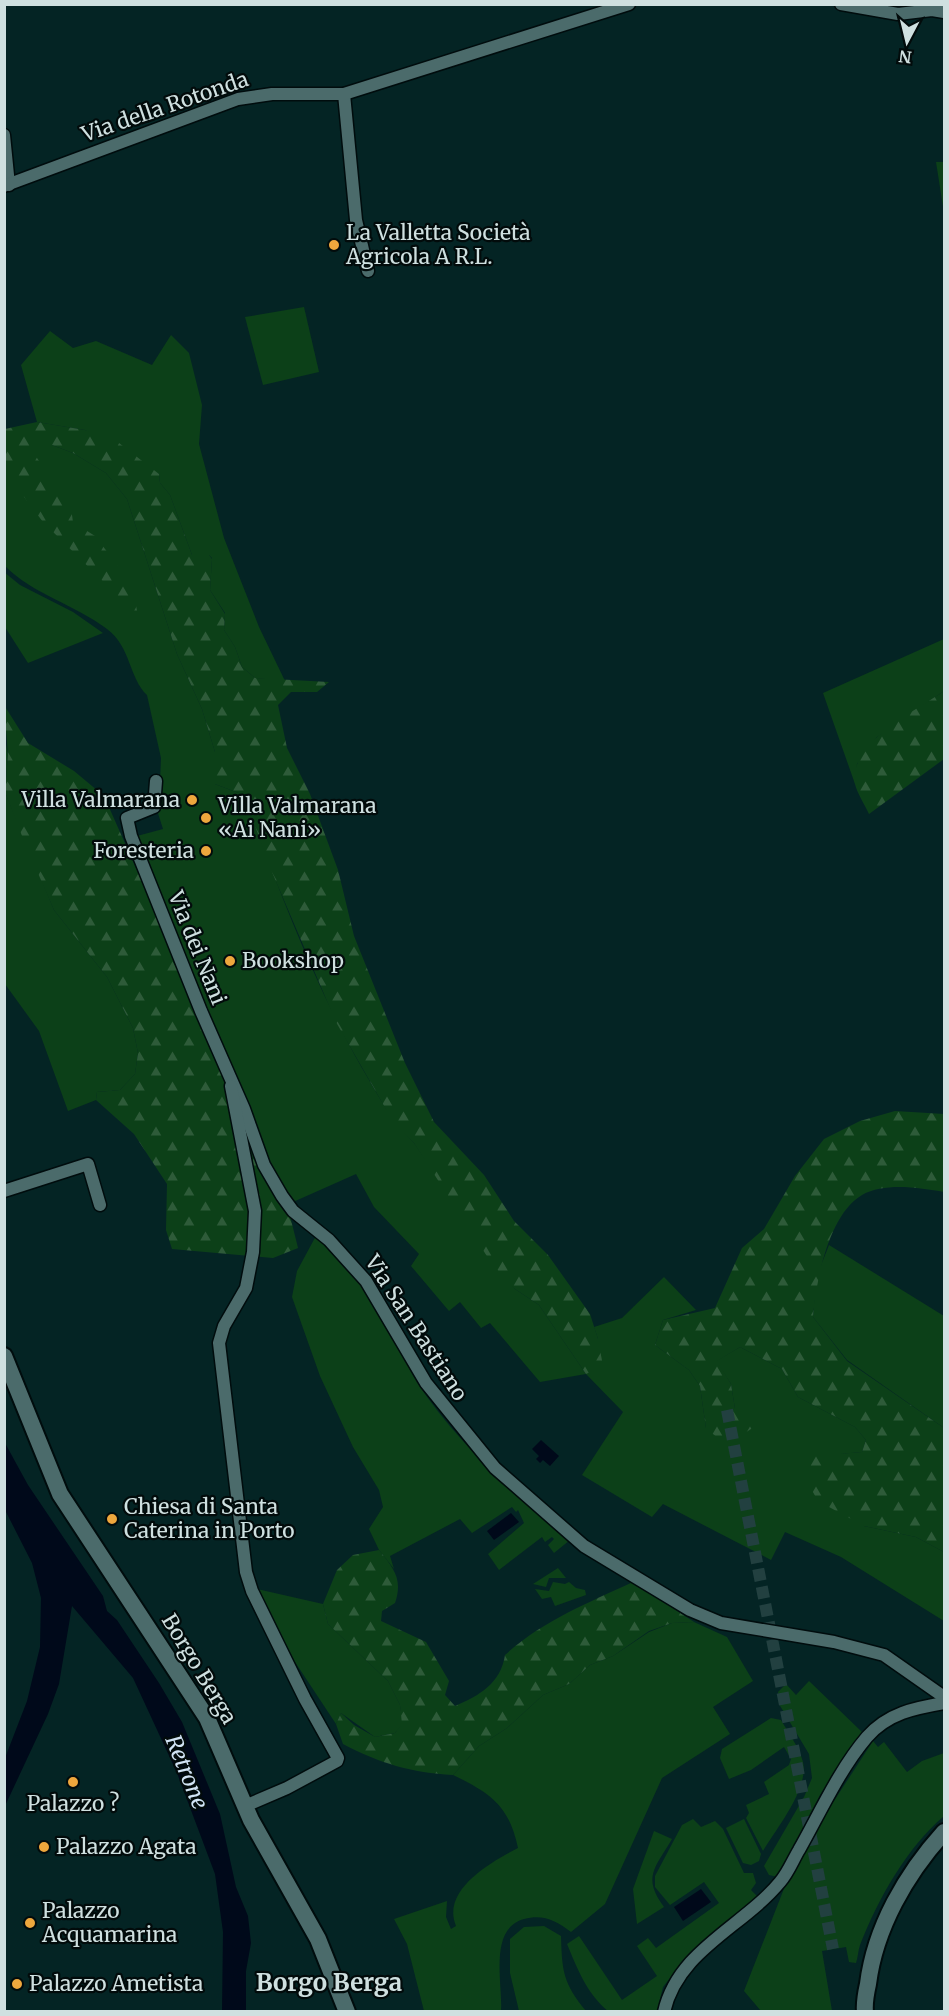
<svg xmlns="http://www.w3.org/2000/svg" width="949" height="2016" viewBox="0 0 949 2016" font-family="Merriweather,serif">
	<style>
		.green { fill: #0c4018 }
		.forest { fill: url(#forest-firs) }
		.water { fill: #00091a }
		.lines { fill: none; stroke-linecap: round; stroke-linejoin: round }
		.minor-tunnel { stroke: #224040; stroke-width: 12; stroke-dasharray: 12 6; stroke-linecap: butt }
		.minor-casing { stroke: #000c0d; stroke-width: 15 }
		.secondary-casing { stroke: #000c0d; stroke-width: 20 }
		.minor { stroke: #4b6b6b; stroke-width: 12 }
		.secondary { stroke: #4b6b6b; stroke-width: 16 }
		.poi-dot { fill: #eea73d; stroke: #020b0b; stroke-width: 2 }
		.labels { text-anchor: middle; stroke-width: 4.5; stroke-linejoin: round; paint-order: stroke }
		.street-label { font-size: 21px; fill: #cfe0e0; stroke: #020b0b }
		.poi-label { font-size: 21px; fill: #cfe0e0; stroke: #020b0b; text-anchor: start }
		.water-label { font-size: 22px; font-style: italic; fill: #d2e4f5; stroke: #020b0b }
		.quarter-label { font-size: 24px; font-weight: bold; fill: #cfe0e0; stroke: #020b0b }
	</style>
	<defs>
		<pattern id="forest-firs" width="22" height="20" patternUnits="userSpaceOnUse" patternTransform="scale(1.5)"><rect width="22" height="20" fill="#0c4018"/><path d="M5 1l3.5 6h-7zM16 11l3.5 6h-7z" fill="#2e5b39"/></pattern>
	</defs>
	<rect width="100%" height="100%" fill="#042424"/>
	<g class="green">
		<path d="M 936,162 L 944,162 L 944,215 L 944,213 Z"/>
		<path d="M 304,307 L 319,372 L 263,385 L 245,317 Z"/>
		<path d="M 50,331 L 73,348 L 96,341 L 152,365 L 171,335 L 189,353 L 202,405 L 199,444 L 224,538 L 259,627 L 285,681 L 255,678 L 242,667 L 235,647 L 224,630 L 225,613 L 210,590 L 212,558 L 209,555 L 192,555 L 170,495 L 160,483 L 159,474 L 85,430 L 37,422 L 21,365 Z"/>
		<path d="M 4,429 L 35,445 L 52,445 L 73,453 L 106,473 L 127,499 L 177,654 L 202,709 L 215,752 L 215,784 L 244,795 C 278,888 313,982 362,1068 C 378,1095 391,1121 414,1143 L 515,1289 L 539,1305 L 586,1374 L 598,1339 L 594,1327 L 622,1318 L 664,1277 L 696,1310 L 663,1320 L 655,1345 L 689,1370 L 700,1386 L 706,1428 L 735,1409 L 731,1384 L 716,1361 L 740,1347 L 782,1369 L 798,1397 L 855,1427 L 866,1440 L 862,1452 L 841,1454 L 864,1526 L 916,1537 L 944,1552 L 944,1621 L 841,1557 L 785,1532 L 771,1560 L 663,1504 L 652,1517 L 582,1475 L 623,1412 L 586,1374 L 540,1382 L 490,1323 L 481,1328 L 460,1302 L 449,1311 L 411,1266 L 419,1254 L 374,1207 L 356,1174 L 293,1202 L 276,1177 L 137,836 L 163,829 L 156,807 L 159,806 L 161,758 L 147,695 C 129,678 131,647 107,629 C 74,604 34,595 5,566 Z"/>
		<path d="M 4,572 L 20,585 L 73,612 L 103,633 L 28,663 L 5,627 Z"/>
		<path d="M 944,639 L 944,691 L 877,737 L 857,764 L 855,784 L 823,693 Z"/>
		<path d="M 4,732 L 8,755 L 5,792 L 54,910 L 107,977 L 133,1028 L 138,1053 L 135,1074 L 120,1090 L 97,1092 L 96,1100 L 68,1111 L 39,1031 L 5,984 Z"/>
		<path d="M 317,1234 C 345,1260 365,1287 384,1319 C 397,1340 405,1363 418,1384 C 459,1445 514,1493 570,1540 L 554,1553 L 548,1545 L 554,1539 L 552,1537 L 545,1542 L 542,1537 L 499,1570 L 488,1554 L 524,1523 L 518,1510 L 516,1512 L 512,1507 L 472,1533 L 460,1519 L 390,1556 L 394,1569 L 379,1550 L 369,1529 L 383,1507 L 379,1490 L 353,1447 L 320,1376 L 292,1297 L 297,1271 Z"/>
		<path d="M 829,1245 L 944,1316 L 944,1428 L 847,1360 L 813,1317 L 816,1278 Z"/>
		<path d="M 558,1568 L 566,1578 L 549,1578 L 546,1587 L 533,1584 Z"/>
		<path d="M 553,1582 L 565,1584 L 569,1582 L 576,1588 L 585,1590 L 586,1595 L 555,1606 L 551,1597 L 542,1599 L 535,1589 L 549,1591 Z"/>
		<path d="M 257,1589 L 323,1604 L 328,1624 L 388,1681 L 400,1705 L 403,1724 L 395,1733 L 375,1737 L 341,1713 L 336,1724 L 295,1662 Z"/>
		<path d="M 694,1622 L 727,1637 L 753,1681 L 713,1707 L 730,1734 L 662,1778 L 605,1904 L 571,1932 C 555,1920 543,1914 524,1919 C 488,1929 503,1984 501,2011 L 424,2011 L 407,1944 L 394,1919 L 447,1901 L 446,1917 L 451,1929 L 456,1926 C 441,1890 491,1862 518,1848 C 509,1805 490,1793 453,1775 L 479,1746 L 507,1728 L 543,1695 L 569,1684 L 590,1665 L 613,1656 L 649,1632 L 672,1623 Z"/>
		<path d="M 809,1681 L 862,1732 L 820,1795 L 778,1877 L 769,1875 L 764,1866 L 804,1797 L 812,1778 L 809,1754 L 779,1704 L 778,1692 L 786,1684 L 796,1695 Z"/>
		<path d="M 771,1718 L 781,1720 C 789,1734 799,1747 803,1762 C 809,1789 776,1829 763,1851 L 746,1818 L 749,1813 L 746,1805 L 769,1794 L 764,1782 L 789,1765 L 791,1759 L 784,1747 L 751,1770 L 729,1779 L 720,1758 L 722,1749 Z"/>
		<path d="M 873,1741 L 878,1747 L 884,1742 L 907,1772 L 922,1761 L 944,1753 L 944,1816 C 906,1849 879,1897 860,1945 C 858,1951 858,1957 856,1963 L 849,1962 L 846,1947 L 822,1951 L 832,2011 L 761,2011 L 744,1991 L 785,1886 L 830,1807 Z"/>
		<path d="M 693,1819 L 701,1827 L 715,1821 L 723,1829 L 744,1873 L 753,1873 L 756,1883 L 751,1890 L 757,1896 L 677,1969 L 663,1987 L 657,2011 L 608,2011 C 587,1994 577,1968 567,1944 L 579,1936 L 622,2000 L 657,1976 L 637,1946 L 648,1938 L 656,1948 L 719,1903 L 704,1882 L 670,1905 L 655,1887 L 655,1876 L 682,1825 Z"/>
		<path d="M 744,1819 L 761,1854 L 759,1861 L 751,1865 L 743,1863 L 726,1828 Z"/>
		<path d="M 654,1831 L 672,1839 C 655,1868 642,1877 664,1907 L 637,1924 L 633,1889 Z"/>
		<path d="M 544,1926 L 561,1936 C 562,1971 563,1983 586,2011 L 519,2011 L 510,1973 L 510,1939 L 524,1927 Z"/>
	</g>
	<g class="forest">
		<path d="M 37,422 L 85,430 L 119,443 L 159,474 L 160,483 L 170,495 L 192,555 L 209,555 L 212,559 L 210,590 L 225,614 L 224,630 L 235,647 L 242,667 L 255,678 L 329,682 L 317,692 L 291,692 L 278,705 L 287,748 L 310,794 L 338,870 L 354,936 L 405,1063 L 434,1122 L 484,1175 L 514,1221 L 548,1255 L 590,1314 L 598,1339 L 603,1366 L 586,1374 L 539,1305 L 515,1289 L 492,1264 L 414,1143 L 395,1125 L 336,1022 L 269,865 L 244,795 L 215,784 L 215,752 L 202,709 L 177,654 L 127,499 L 106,473 L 73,453 L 52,445 L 35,445 L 35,455 L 71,508 L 73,522 L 95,536 L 132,584 L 138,616 L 43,522 L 6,473 L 5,429 Z"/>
		<path d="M 944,691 L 944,759 L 869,814 C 865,805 857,793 855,784 C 848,742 916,711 944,691 Z"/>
		<path d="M 4,705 L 28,743 L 74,771 L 104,796 L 290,1216 L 298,1248 L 273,1258 L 172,1249 L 166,1230 L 167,1184 L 134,1134 L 96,1100 L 97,1092 L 120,1090 L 135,1074 L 138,1053 L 133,1028 L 107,977 L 54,910 L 24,841 L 5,792 L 8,755 Z"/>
		<path d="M 895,1111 L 944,1114 L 944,1192 C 920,1188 885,1182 862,1195 C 828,1215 816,1282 813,1317 L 847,1361 L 944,1428 L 944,1552 L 916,1537 L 864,1526 L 818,1501 L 805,1478 L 801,1457 L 862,1452 L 866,1440 L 855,1427 L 798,1397 L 782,1369 L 740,1347 L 717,1361 L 731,1384 L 735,1409 L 762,1416 L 751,1429 L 726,1445 L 706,1428 L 700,1386 L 689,1370 L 655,1345 L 663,1320 L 715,1308 L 742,1248 L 764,1229 L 795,1176 L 824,1139 L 860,1121 Z"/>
		<path d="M 379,1550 C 394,1569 403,1579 395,1603 L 382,1611 L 381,1621 L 426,1642 L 449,1681 L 445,1695 L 455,1706 C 479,1696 501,1683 505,1655 C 544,1620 586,1604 633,1582 L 694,1622 L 672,1623 L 649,1631 L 613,1656 L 590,1665 L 569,1684 L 543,1695 L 507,1728 L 479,1746 L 453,1775 C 412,1773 379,1763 343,1744 L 336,1724 L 341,1713 L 354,1725 L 375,1737 L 395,1733 L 402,1724 L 400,1705 L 388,1681 L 328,1624 L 323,1604 L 337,1570 L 353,1555 Z"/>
	</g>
	<g class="water">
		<path d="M 541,1440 L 559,1456 L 550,1466 L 543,1460 L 540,1463 L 536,1459 L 539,1456 L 532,1449 Z"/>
		<path d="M 5,1443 L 28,1485 L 103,1596 L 107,1611 L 117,1620 L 159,1683 L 182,1722 L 220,1814 L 236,1887 L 248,1916 L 251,1943 L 246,1971 L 246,2011 L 222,2011 L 223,1932 L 215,1874 L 177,1773 L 133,1678 L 72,1606 L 59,1684 L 48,1714 L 5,1806 L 5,1758 L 27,1701 L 33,1676 L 40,1647 L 41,1598 L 32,1563 L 5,1510 Z"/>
		<path d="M 511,1513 L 519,1522 L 494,1540 L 487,1531 Z"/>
		<path d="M 701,1889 L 711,1902 L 683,1921 L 674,1907 Z"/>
	</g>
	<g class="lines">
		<path class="minor-tunnel" d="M 727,1410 L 833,1949"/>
		<defs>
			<g id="minor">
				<path d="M 841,4 L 898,14 L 932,10 L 944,12"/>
				<path d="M 344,94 L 356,220 L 368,271"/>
				<path d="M 4,135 L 9,185"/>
				<path d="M 4,186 L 238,99 L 272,94 L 344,94 L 629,4"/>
				<path d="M 156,781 L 154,807 L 127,818 L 131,836 L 201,1011 L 244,1109 L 264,1165 L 282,1196 L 293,1211 L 329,1240 L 366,1281 L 426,1383 L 495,1468 L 584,1546 L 690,1610 L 721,1623 L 834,1642 L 884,1655 L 944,1697"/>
				<path d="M 231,1086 L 255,1211 L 253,1252 L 246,1288 L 224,1326 L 219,1343 L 246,1572 L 252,1591 L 305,1699 L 338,1758 L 337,1761 L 287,1788 L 245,1806"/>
				<path d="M 4,1191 L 88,1164 L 100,1205"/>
				<path d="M 664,2012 C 678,1950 743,1927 780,1882 C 788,1873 793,1860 799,1850 C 820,1813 839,1770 867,1737 C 888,1713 915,1708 944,1703"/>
			</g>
			<g id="secondary">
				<path d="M 4,1356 L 60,1494 L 207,1718 L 251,1820 L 318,1939 L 347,2012"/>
				<path d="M 865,2012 C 864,2003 866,1993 868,1984 C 875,1928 906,1874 944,1832"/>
			</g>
		</defs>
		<use href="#minor" class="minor-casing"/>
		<use href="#secondary" class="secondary-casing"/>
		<use href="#minor" class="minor"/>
		<use href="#secondary" class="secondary"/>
	</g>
	<g class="poi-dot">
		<circle cx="334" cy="245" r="6"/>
		<circle cx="192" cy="800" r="6"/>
		<circle cx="206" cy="818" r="6"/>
		<circle cx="206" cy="851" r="6"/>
		<circle cx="230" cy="961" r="6"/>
		<circle cx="112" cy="1519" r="6"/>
		<circle cx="73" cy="1782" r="6"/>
		<circle cx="44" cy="1847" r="6"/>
		<circle cx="30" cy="1923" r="6"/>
		<circle cx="17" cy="1984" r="6"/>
	</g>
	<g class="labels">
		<g class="street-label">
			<text transform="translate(165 107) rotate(-19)" y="7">Via della Rotonda</text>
			<text transform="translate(197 948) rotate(68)" y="7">Via dei Nani</text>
			<text transform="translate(416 1328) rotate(57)" y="7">Via San Bastiano</text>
			<text transform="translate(199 1669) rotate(59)" y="7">Borgo Berga</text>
		</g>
		<g class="poi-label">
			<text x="346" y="240">La Valletta Società<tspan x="346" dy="24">Agricola A R.L.</tspan></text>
			<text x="180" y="807" text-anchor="end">Villa Valmarana</text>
			<text x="218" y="813">Villa Valmarana<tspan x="218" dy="24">«Ai Nani»</tspan></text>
			<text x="194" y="858" text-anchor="end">Foresteria</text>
			<text x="242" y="968">Bookshop</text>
			<text x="124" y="1514">Chiesa di Santa<tspan x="124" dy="24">Caterina in Porto</tspan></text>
			<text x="73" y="1811" text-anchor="middle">Palazzo ?</text>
			<text x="56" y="1854">Palazzo Agata</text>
			<text x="42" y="1918">Palazzo<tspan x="42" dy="24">Acquamarina</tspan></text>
			<text x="29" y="1991">Palazzo Ametista</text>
		</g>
		<g class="water-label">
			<text transform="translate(187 1772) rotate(68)" y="8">Retrone</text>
		</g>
		<g class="quarter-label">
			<text x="329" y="1991">Borgo Berga</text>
		</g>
	</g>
	<rect width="949" height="2016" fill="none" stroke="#cfe0e0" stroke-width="12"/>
	<g transform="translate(907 42) rotate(187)" stroke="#020b0b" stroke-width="4.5" paint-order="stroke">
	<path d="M0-4.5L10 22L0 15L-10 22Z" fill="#cfe0e0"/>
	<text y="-9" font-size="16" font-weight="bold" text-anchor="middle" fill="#cfe0e0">N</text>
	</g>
</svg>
